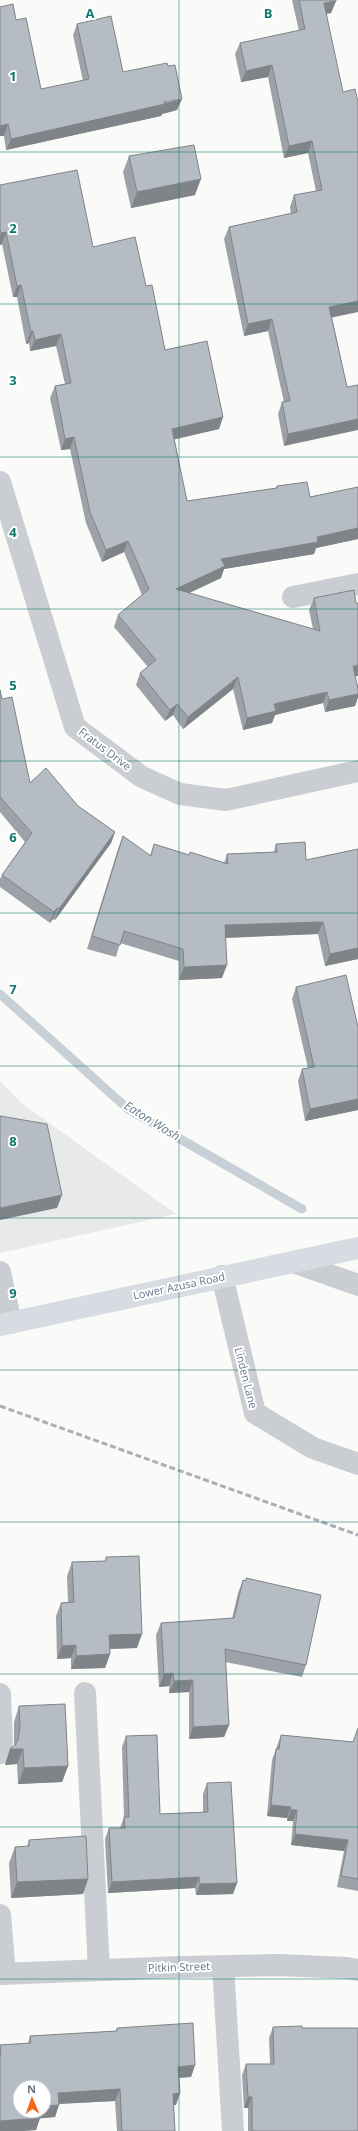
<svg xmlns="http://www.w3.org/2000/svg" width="358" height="2131" viewBox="0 0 358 2131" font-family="'Open Sans',sans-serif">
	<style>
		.built { fill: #e8e9e9 }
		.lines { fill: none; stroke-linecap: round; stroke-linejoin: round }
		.stream { stroke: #c6d0d6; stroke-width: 9 }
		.minor { stroke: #cacdd2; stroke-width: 22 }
		.major { stroke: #d6dce1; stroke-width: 22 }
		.rail { stroke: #a9afb6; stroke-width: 3; stroke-dasharray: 6 3; stroke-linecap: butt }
		.wall { fill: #9ca2a8 }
		.shaded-wall { fill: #7f8488 }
		.building { fill: #b5bcc3; stroke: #7f8488 }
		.grid { fill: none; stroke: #0f766e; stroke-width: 1; stroke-opacity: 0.55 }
		.labels { text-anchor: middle; stroke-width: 4; stroke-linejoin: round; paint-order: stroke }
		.street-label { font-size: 11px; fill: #66778c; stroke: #fff }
		.water-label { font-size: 12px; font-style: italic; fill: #627887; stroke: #fff }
		.grid-label { font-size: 13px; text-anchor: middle; font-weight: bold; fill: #0f766e; stroke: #fff; stroke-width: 4; stroke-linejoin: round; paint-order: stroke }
	</style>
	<rect width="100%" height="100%" fill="#fafaf8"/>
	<path class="built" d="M 0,1081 L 20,1102 L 176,1214 L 0,1253 Z"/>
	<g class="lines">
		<path class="stream" d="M 0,994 L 128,1109 L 302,1209"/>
		<g class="minor">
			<path d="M 0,482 L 75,727 L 142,777 L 180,794 L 226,800 L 358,771"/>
			<path d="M 293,597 L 358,584"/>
			<path d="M 293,1262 L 358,1285"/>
			<path d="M 0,1272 L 11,1323"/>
			<path d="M 222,1276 L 255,1413 L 313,1448 L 358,1464"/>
			<path d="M 85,1693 L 99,1970"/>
			<path d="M 0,1694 L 2,1743 L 0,1753"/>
			<path d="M 0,1915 L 5,1974"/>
			<path d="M 223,1966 L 233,2131"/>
			<path d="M 0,1974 L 182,1967 L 279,1965 L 347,1968 L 358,1970"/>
		</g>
		<path class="major" d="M 0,1325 L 358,1248"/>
		<path class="rail" d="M 0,1406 L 358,1535"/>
	</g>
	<g class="wall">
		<path d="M 292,0 L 336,0 L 336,1 L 331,13 L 326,14 L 332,317 L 347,387 L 284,446 L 278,414 L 282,402 L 284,402 L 268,331 L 244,336 L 224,239 L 229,227 L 291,214 L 290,207 L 294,195 L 316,191 L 308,153 L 284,158 L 268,77 L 241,82 L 235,54 L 240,43 L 299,31 Z"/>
		<path d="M 0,7 L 16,20 L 41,89 L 83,81 L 73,35 L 77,24 L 123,72 L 177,110 L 162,114 L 161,116 L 6,150 L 4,136 L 0,136 Z"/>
		<path d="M 129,156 L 195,195 L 131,208 L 123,172 Z"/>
		<path d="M 0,185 L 93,247 L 146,286 L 165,350 L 223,417 L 219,429 L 174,439 L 187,501 L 276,488 L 277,486 L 310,497 L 358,487 L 358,539 L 316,548 L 314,554 L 224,569 L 221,578 L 189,593 L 313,629 L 309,610 L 314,598 L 355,676 L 358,689 L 358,697 L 355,706 L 325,712 L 323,703 L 275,715 L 272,723 L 243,730 L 233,689 L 183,729 L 173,715 L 165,721 L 136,685 L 140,673 L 148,667 L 114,627 L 118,615 L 142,595 L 124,552 L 102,562 L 86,523 L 70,449 L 61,450 L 50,398 L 55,386 L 65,384 L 56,346 L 30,351 L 29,343 L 26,344 L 17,297 L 13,297 L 2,244 L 0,245 Z"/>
		<path d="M 0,690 L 2,699 L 30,783 L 78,806 L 115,832 L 111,843 L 55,920 L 53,919 L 50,923 L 0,887 L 0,879 L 2,875 L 25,842 L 0,812 Z"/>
		<path d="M 123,836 L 150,856 L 154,844 L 189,855 L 224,863 L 227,854 L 274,852 L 276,844 L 306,860 L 358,849 L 358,959 L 325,966 L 318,934 L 225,938 L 222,978 L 179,980 L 179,961 L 120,943 L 116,957 L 87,949 L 118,849 Z"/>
		<path d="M 296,987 L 358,1027 L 358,1110 L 305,1121 L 298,1081 L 302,1069 L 308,1068 L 292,999 Z"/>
		<path d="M 106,1557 L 137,1648 L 109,1649 L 110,1654 L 105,1668 L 71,1669 L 71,1658 L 57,1659 L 56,1616 L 61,1603 L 68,1602 L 67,1576 L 72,1562 L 105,1561 Z"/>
		<path d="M 243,1580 L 306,1665 L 302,1677 L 225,1662 L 229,1725 L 224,1737 L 189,1739 L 189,1692 L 169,1693 L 169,1686 L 159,1687 L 156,1635 L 161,1623 L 232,1619 L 238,1593 Z"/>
		<path d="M 19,1706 L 68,1766 L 62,1782 L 18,1784 L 17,1764 L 5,1765 L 10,1749 L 14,1746 L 14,1722 Z"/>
		<path d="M 358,1728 L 358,1891 L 337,1887 L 344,1851 L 291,1845 L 293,1821 L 287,1821 L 287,1818 L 267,1816 L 272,1760 L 281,1735 L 353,1742 Z"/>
		<path d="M 126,1736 L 160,1814 L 203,1812 L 203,1794 L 207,1783 L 237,1883 L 233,1894 L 196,1895 L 195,1888 L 108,1893 L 105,1839 L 109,1828 L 120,1828 L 124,1817 L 122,1747 Z"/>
		<path d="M 29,1840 L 88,1879 L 83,1894 L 11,1898 L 9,1863 L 15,1847 L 27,1847 Z"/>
		<path d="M 273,2027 L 302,2028 L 358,2131 L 248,2131 L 248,2108 L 244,2108 L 242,2075 L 246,2064 L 270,2064 L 269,2038 Z"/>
		<path d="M 117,2028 L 195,2065 L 191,2077 L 179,2078 L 176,2105 L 173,2105 L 175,2131 L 117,2131 L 115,2101 L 59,2104 L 55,2117 L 40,2118 L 36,2130 L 22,2131 L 0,2131 L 0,2045 L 28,2043 L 30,2036 L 116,2031 Z"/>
	</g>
	<g class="shaded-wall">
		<path d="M 336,1 L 331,13 L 320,15 L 324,3 Z"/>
		<path d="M 272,65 L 268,77 L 241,82 L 246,71 Z"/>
		<path d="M 182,99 L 177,110 L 162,114 L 161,116 L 6,150 L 11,139 Z"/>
		<path d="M 8,124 L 4,136 L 0,136 L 0,126 Z"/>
		<path d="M 312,141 L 308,153 L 284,158 L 289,146 Z"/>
		<path d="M 201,179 L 195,195 L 131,208 L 137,192 Z"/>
		<path d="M 6,232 L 2,244 L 0,245 L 0,236 L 1,233 Z"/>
		<path d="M 21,285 L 17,297 L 13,297 L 17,286 Z"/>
		<path d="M 358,301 L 358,312 L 325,319 L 329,307 Z"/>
		<path d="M 272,319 L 268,331 L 244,336 L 248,324 Z"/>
		<path d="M 33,331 L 29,343 L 26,344 L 31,332 Z"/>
		<path d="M 61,334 L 56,346 L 30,351 L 35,340 Z"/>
		<path d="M 223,417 L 219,429 L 168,441 L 172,429 Z"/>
		<path d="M 358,419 L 358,430 L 284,446 L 288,434 Z"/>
		<path d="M 74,437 L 70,449 L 61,450 L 65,439 Z"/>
		<path d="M 358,528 L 358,539 L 316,548 L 314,554 L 224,569 L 221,578 L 172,601 L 176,589 L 221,559 L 317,537 Z"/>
		<path d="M 128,541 L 124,552 L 102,562 L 106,550 Z"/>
		<path d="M 358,665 L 358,676 L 349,677 L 353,666 Z"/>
		<path d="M 238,677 L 233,689 L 183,729 L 188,717 Z"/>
		<path d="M 327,692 L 323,703 L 275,715 L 272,723 L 243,730 L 247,718 L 274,704 Z"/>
		<path d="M 358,694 L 358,697 L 355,706 L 325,712 L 329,700 Z"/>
		<path d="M 177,704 L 173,715 L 165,721 L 170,710 Z"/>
		<path d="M 115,832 L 111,843 L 55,920 L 59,909 Z"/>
		<path d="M 57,908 L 53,919 L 50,923 L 54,912 Z"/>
		<path d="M 323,922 L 318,934 L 220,938 L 225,925 Z"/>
		<path d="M 358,948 L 358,959 L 325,966 L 330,954 Z"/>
		<path d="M 227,965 L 222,978 L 179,980 L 184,967 Z"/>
		<path d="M 358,1099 L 358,1110 L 305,1121 L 310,1109 Z"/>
		<path d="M 62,1195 L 57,1208 L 0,1220 L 0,1208 Z"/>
		<path d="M 142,1634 L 137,1648 L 104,1649 L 109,1635 Z"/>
		<path d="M 76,1645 L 71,1658 L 57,1659 L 62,1646 Z"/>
		<path d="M 110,1654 L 105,1668 L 71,1669 L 76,1656 Z"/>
		<path d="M 173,1673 L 169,1686 L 159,1687 L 164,1674 Z"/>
		<path d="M 193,1680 L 189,1692 L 169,1693 L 174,1681 Z"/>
		<path d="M 229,1725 L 224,1737 L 189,1739 L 193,1727 Z"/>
		<path d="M 10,1749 L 23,1749 L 17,1764 L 5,1765 Z"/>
		<path d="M 68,1766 L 62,1782 L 18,1784 L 24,1768 Z"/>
		<path d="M 271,1805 L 291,1807 L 287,1818 L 267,1816 Z"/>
		<path d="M 291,1810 L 297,1810 L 293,1821 L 287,1821 Z"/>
		<path d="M 295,1834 L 348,1840 L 344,1851 L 291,1845 Z"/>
		<path d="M 199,1877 L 195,1888 L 108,1893 L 112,1882 Z"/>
		<path d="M 88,1879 L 83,1894 L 11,1898 L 17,1882 Z"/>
		<path d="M 237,1883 L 233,1894 L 196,1895 L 200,1884 Z"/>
		<path d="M 195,2065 L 191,2077 L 174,2078 L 178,2067 Z"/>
		<path d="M 120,2089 L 115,2101 L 54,2104 L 58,2093 Z"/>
		<path d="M 180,2093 L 176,2105 L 169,2105 L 173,2094 Z"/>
		<path d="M 248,2097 L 252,2097 L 248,2108 L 244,2108 Z"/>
		<path d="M 59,2105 L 55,2117 L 35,2119 L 38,2111 L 44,2111 L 44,2106 Z"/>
		<path d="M 40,2118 L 36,2130 L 22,2131 L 0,2131 L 0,2121 Z"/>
	</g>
	<g class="building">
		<path d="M 299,0 L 336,0 L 336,1 L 324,3 L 343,92 L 355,89 L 358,102 L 358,301 L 329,307 L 347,387 L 358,385 L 358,419 L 288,434 L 282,402 L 290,401 L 272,319 L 248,324 L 229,227 L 297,212 L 294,195 L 322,190 L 312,141 L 289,146 L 272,65 L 246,71 L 240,43 L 305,29 Z"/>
		<path d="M 13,4 L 16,20 L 26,18 L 41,89 L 89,79 L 77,24 L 111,16 L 123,72 L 167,63 L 168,66 L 175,65 L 182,99 L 164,102 L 165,104 L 11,139 L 8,124 L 0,126 L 0,7 Z"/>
		<path d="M 194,145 L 201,179 L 137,192 L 129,156 Z"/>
		<path d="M 77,170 L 93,247 L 135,237 L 146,286 L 152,285 L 165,350 L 207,341 L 223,417 L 172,429 L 187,501 L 277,488 L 277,486 L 307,482 L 310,497 L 358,487 L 358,528 L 317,537 L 318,542 L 221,559 L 225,566 L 176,589 L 320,631 L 314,598 L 354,590 L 356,603 L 358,603 L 358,665 L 353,666 L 358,689 L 358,694 L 329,700 L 327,692 L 274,704 L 276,711 L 247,718 L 238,677 L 188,717 L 177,704 L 170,710 L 140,673 L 156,660 L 118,615 L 149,589 L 128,541 L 106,550 L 90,512 L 74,437 L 65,439 L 55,386 L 71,383 L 61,334 L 35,340 L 33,331 L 31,332 L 21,285 L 17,286 L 6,232 L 1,233 L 0,229 L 0,185 Z"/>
		<path d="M 0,690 L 2,699 L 12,697 L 30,783 L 46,768 L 78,806 L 115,832 L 59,909 L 57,908 L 54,912 L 2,875 L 32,833 L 0,797 Z"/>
		<path d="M 123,836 L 151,856 L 154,844 L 189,855 L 190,852 L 228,864 L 227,854 L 277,852 L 276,844 L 305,842 L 306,860 L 358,849 L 358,948 L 330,954 L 323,922 L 225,925 L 227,965 L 184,967 L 183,949 L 124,931 L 120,945 L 92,936 Z"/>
		<path d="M 346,975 L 358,1027 L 358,1099 L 310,1109 L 302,1069 L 314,1067 L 296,987 Z"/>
		<path d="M 0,1116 L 47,1124 L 62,1195 L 0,1208 Z"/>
		<path d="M 139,1556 L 142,1634 L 109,1635 L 110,1654 L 76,1656 L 76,1645 L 62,1646 L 61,1603 L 74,1602 L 72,1562 L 106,1561 L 106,1557 Z"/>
		<path d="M 246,1578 L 321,1595 L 306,1665 L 225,1649 L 229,1725 L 193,1727 L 193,1680 L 174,1681 L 173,1673 L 164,1674 L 161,1623 L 234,1618 L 243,1580 L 246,1581 Z"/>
		<path d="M 65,1704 L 68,1766 L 24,1768 L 23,1749 L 10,1749 L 15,1745 L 18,1740 L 20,1727 L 19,1706 Z"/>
		<path d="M 358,1728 L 358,1879 L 341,1876 L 348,1840 L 295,1834 L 297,1810 L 291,1810 L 291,1807 L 271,1805 L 276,1749 L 279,1749 L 281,1735 L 353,1742 Z"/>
		<path d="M 157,1735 L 160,1814 L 208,1812 L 207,1783 L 231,1782 L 237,1883 L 200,1884 L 199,1877 L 112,1882 L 109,1828 L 125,1828 L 124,1817 L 129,1817 L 126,1736 Z"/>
		<path d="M 86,1836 L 88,1879 L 17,1882 L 15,1847 L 29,1846 L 29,1840 Z"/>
		<path d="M 193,2023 L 195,2065 L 178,2067 L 180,2093 L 173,2094 L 175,2131 L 122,2131 L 120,2089 L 58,2093 L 59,2105 L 44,2106 L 44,2087 L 20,2087 L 20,2111 L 39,2111 L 40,2118 L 0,2121 L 0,2055 L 1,2055 L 0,2045 L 31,2043 L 30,2036 L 117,2031 L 117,2028 Z"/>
		<path d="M 302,2026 L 302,2028 L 358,2028 L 358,2131 L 252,2131 L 252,2097 L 248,2097 L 246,2064 L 274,2064 L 273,2027 Z"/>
	</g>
	<path class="grid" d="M 179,0 L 179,2131M 0,152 L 358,152M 0,304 L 358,304M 0,457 L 358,457M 0,609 L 358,609M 0,761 L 358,761M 0,913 L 358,913M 0,1066 L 358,1066M 0,1218 L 358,1218M 0,1370 L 358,1370M 0,1522 L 358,1522M 0,1674 L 358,1674M 0,1827 L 358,1827M 0,1979 L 358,1979"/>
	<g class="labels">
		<g class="street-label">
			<text transform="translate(105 749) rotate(37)" y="4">Fratus Drive</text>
			<text transform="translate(179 1286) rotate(-12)" y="4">Lower Azusa Road</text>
			<text transform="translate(246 1378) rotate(76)" y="4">Linden Lane</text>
			<text transform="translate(179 1967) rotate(-2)" y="4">Pitkin Street</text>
		</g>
		<g class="water-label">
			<text transform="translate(152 1121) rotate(32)" y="4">Eaton Wash</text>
		</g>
	</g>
	<g class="grid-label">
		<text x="90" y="18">A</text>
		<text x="268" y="18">B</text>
		<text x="13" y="81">1</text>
		<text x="13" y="233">2</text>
		<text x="13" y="385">3</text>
		<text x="13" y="537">4</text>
		<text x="13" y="690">5</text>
		<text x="13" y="842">6</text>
		<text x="13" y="994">7</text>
		<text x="13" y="1146">8</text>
		<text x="13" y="1298">9</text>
	</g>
	<g transform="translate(32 2099) rotate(358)"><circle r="19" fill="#ffffff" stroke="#c2c9d1"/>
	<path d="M0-3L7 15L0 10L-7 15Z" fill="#f6671c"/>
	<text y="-6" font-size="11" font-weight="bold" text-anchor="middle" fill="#66778c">N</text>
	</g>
</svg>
